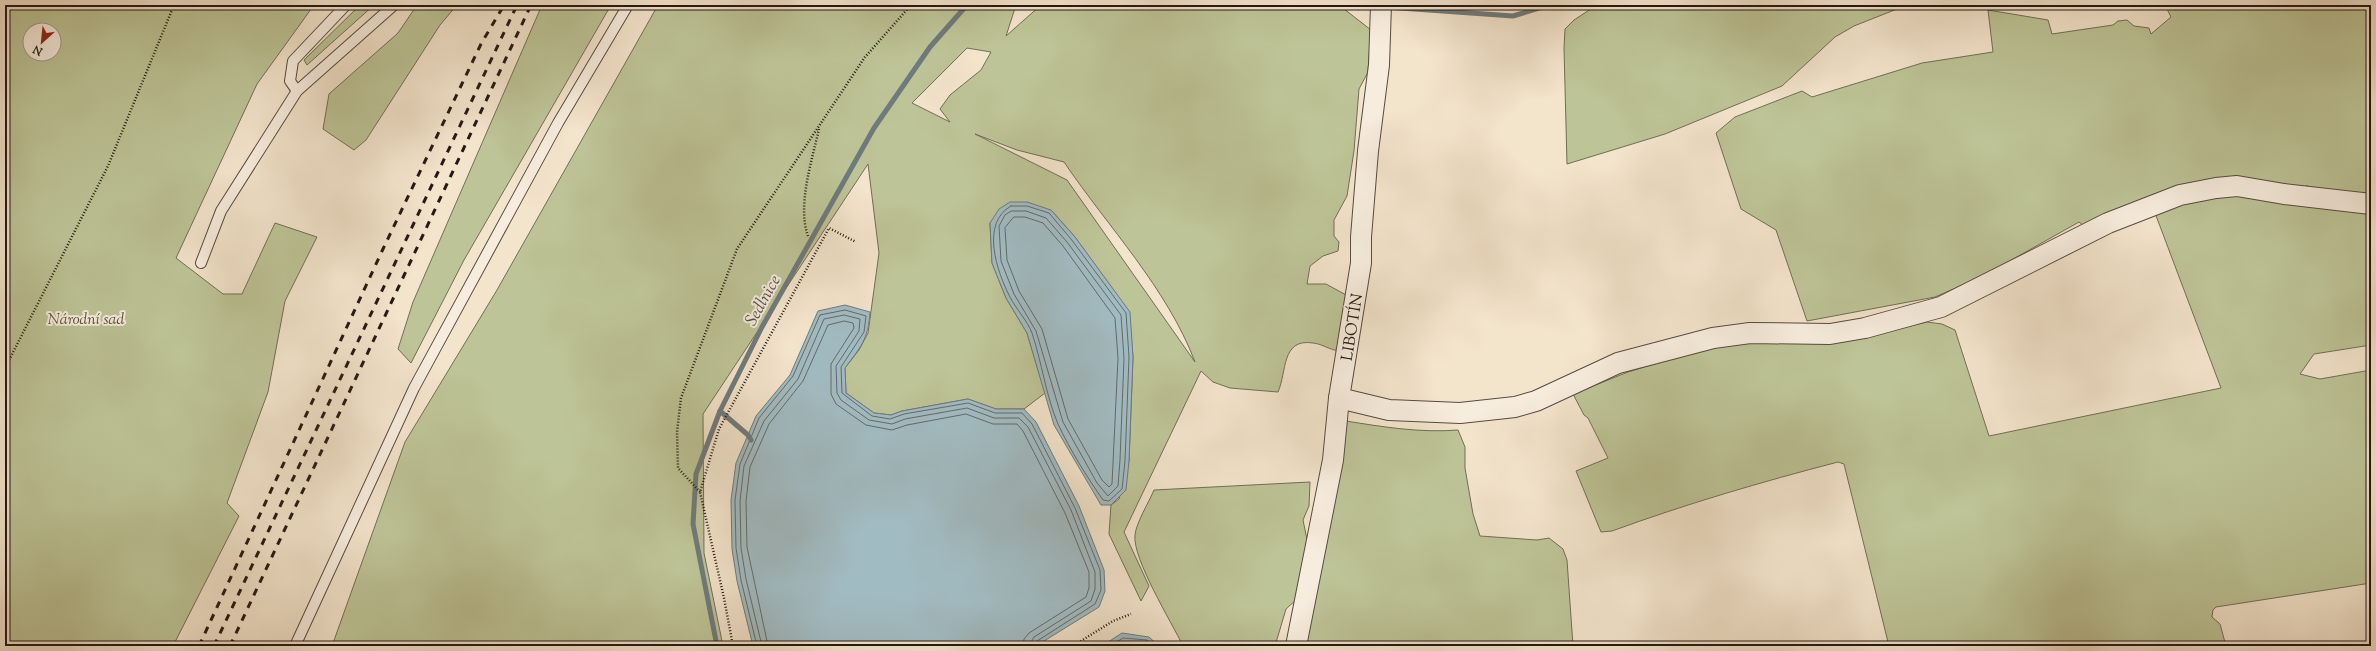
<svg xmlns="http://www.w3.org/2000/svg" width="2376" height="651" viewBox="0 0 2376 651" font-family="'Sorts Mill Goudy',serif">
	<style>
		.green { fill: #bdc497; stroke: #716e55; fill-rule: evenodd }
		.water { fill: #a1bbc2; stroke: #6f7a7c }
		.lines { fill: none; stroke-linecap: round; stroke-linejoin: round }
		.shore { stroke: #636a6a; stroke-width: 1 }
		.stream { stroke: #6f7a7c; stroke-width: 5 }
		.service-casing { stroke: #584b41; stroke-width: 12 }
		.minor-casing { stroke: #584b41; stroke-width: 22 }
		.path { stroke: #251813; stroke-width: 2.5; stroke-dasharray: 1 2; stroke-linecap: butt }
		.service { stroke: #f7edde; stroke-width: 10 }
		.minor { stroke: #f7edde; stroke-width: 20 }
		.rail { stroke: #251813; stroke-width: 3; stroke-dasharray: 7 7; stroke-linecap: butt }
		.labels { text-anchor: middle; stroke-width: 4; stroke-linejoin: round; paint-order: stroke }
		.park-label { font-size: 16px; font-style: italic; fill: #5a5441; stroke: #f7edde }
		.street-label { font-size: 16px; fill: #251813; stroke: #f7edde }
		.water-label { font-size: 17px; font-style: italic; fill: #505150; stroke: #f7edde }
	</style>
	<rect width="100%" height="100%" fill="#f3e4cc"/>
	<filter id="stains"><feTurbulence type="fractalNoise" baseFrequency=".005" numOctaves="4"/><feColorMatrix values="0 0 0 0 .2 0 0 0 0 .09 0 0 0 0 .02 0 0 0 .5 -.17"/></filter>
	<radialGradient id="worn" r=".72"><stop offset=".6" stop-color="#630" stop-opacity="0"/><stop offset="1" stop-color="#630" stop-opacity=".3"/></radialGradient>
	<g class="green">
		<path d="M 5,5 L 314,5 L 257,84 L 176,258 L 223,294 L 242,294 L 275,223 L 317,237 L 285,301 L 268,392 L 227,503 L 239,516 L 173,646 L 5,646 ZM 30,30 L 54,30 L 54,54 L 30,54 Z"/>
		<path d="M 360,5 L 374,5 L 307,65 L 304,60 Z"/>
		<path d="M 417,5 L 457,5 L 440,25 L 366,140 L 354,150 L 323,129 L 329,94 L 398,33 Z"/>
		<path d="M 542,5 L 611,5 L 464,260 L 411,363 L 398,349 L 413,302 Z"/>
		<path d="M 658,5 L 1016,5 L 1006,36 L 1041,5 L 1339,5 L 1371,30 L 1368,72 L 1359,89 L 1354,151 L 1347,196 L 1334,220 L 1334,236 L 1339,242 L 1338,251 L 1323,256 L 1310,266 L 1307,284 L 1326,284 L 1348,296 L 1340,351 C 1329,350 1323,344 1313,343 C 1281,338 1287,372 1278,392 L 1230,388 L 1213,382 L 1201,371 L 1124,532 L 1149,586 L 1141,601 L 1109,534 L 1111,505 L 1119,499 L 1129,461 L 1133,357 L 1129,312 L 1075,237 L 1051,210 L 990,223 L 992,263 L 1006,298 L 1027,333 L 1045,393 L 1024,409 L 996,409 L 968,399 L 902,411 L 891,415 L 874,413 L 846,393 L 845,368 L 859,350 L 868,333 L 879,253 L 868,164 L 703,414 L 704,553 L 723,646 L 332,646 L 405,442 L 497,290 ZM 967,48 L 991,52 L 981,70 L 950,95 L 940,109 L 950,122 L 912,103 ZM 975,134 L 1017,150 L 1064,162 C 1108,227 1167,288 1195,362 L 1067,180 Z"/>
		<path d="M 1597,5 L 1925,5 L 1897,9 L 1854,26 L 1835,37 L 1782,86 L 1665,134 L 1567,164 L 1564,48 L 1565,29 L 1574,20 Z"/>
		<path d="M 2165,5 L 2371,5 L 2371,345 L 2314,354 L 2300,374 L 2320,379 L 2371,370 L 2371,583 L 2216,607 L 2213,610 L 2212,617 L 2220,624 L 2226,646 L 1889,646 L 1844,464 L 1838,462 C 1761,482 1686,504 1612,531 L 1601,532 L 1576,471 L 1608,458 L 1588,418 L 1584,415 L 1573,394 L 1628,372 L 1700,350 L 1742,342 L 1780,339 L 1831,341 L 1881,333 L 1927,322 L 1942,324 L 1955,330 L 1989,436 L 2221,388 L 2155,213 L 2192,200 L 2233,193 L 2312,204 L 2307,185 L 2306,190 L 2231,181 L 2201,184 L 2131,205 L 2085,227 L 2079,222 L 1983,276 L 1935,297 L 1807,321 L 1776,230 L 1741,209 L 1716,133 L 1735,117 L 1802,91 L 1812,97 L 1922,63 L 1993,52 L 1988,10 L 2048,20 L 2052,34 L 2113,25 L 2118,21 L 2127,20 L 2134,26 L 2149,28 L 2151,34 L 2171,17 Z"/>
		<path d="M 1346,421 C 1383,427 1421,433 1458,430 L 1465,447 L 1465,468 L 1473,514 L 1480,536 L 1537,540 L 1549,538 L 1563,549 L 1567,560 L 1573,646 L 1303,646 Z"/>
		<path d="M 1310,482 L 1309,506 L 1303,520 L 1310,554 L 1296,600 L 1286,609 L 1275,646 L 1183,646 C 1172,623 1132,558 1135,535 C 1136,523 1149,502 1154,490 Z"/>
	</g>
	<g class="water">
		<path d="M 1010,202 L 1027,202 L 1051,210 L 1075,237 L 1130,312 L 1133,357 L 1129,461 L 1126,490 L 1111,505 L 1101,505 L 1054,425 L 1027,333 L 1006,298 L 992,263 L 990,223 L 999,209 Z"/>
		<path d="M 845,305 L 870,312 C 868,340 861,346 845,368 L 846,393 L 874,413 L 891,415 L 902,411 L 968,399 L 996,409 L 1024,409 L 1036,422 L 1079,506 L 1104,570 L 1105,591 L 1099,607 L 1036,646 L 753,646 L 737,581 L 732,549 L 731,500 L 736,463 L 756,416 L 790,375 L 818,311 Z"/>
		<path d="M 1122,633 L 1149,637 L 1159,646 L 1102,646 Z"/>
	</g>
	<g class="lines">
		<g class="shore">
			<path d="M 1011,206 L 1027,206 L 1049,213 L 1071,239 L 1126,313 L 1129,357 L 1125,461 L 1122,489 L 1109,501 L 1103,500 C 1087,477 1070,450 1058,424 C 1046,396 1042,363 1032,333 C 1027,320 1016,309 1010,297 C 997,272 980,223 1011,206 Z"/>
			<path d="M 1012,211 L 1026,211 L 1046,218 L 1067,242 L 1121,315 L 1124,358 L 1120,460 L 1118,486 L 1108,496 L 1097,483 L 1063,422 L 1036,331 L 1014,294 L 1001,261 L 999,226 L 1005,215 Z"/>
			<path d="M 1014,217 L 1025,217 L 1043,223 L 1063,246 L 1115,318 L 1118,358 L 1112,484 L 1109,487 L 1102,480 L 1068,419 L 1042,329 L 1019,291 L 1007,260 L 1005,228 Z"/>
			<path d="M 757,646 L 741,580 L 736,548 L 735,500 L 740,464 L 759,418 L 793,376 L 820,315 L 845,310 L 866,316 L 864,332 L 841,367 L 842,393 L 872,416 L 890,419 L 904,414 L 968,403 L 995,413 L 1022,413 L 1032,424 L 1075,508 L 1100,570 L 1101,590 L 1095,604 L 1037,641 L 1034,646"/>
			<path d="M 762,646 L 746,579 L 741,548 L 740,501 L 744,466 L 764,421 L 798,379 L 824,319 L 844,315 L 860,319 L 859,331 L 836,366 L 837,393 L 841,400 L 869,420 L 892,424 L 905,419 L 967,408 L 994,418 L 1019,418 L 1028,427 L 1071,510 L 1095,572 L 1095,589 L 1091,601 L 1034,637 L 1029,646"/>
			<path d="M 768,646 L 747,547 L 746,501 L 750,467 L 769,424 L 803,381 L 828,325 L 844,321 L 853,323 L 854,328 L 831,364 L 831,394 L 836,404 L 866,425 L 892,430 L 907,425 L 966,414 L 993,424 L 1017,424 L 1023,431 L 1065,513 L 1089,572 L 1089,588 L 1086,597 L 1029,633 L 1024,639 L 1023,646"/>
			<path d="M 1110,646 L 1123,638 L 1147,640 L 1154,646"/>
		</g>
		<g class="stream">
			<path d="M 1386,7 L 1513,16 L 1549,5"/>
			<path d="M 720,411 L 748,435 L 751,440"/>
			<path d="M 717,646 L 693,524 L 696,474 L 720,411 L 762,327 L 874,128 L 930,47 L 967,5"/>
		</g>
		<defs>
			<g id="service">
				<path d="M 297,91 L 290,81 L 293,61 L 346,5"/>
				<path d="M 201,263 L 221,211 L 297,91 L 394,5"/>
				<path d="M 295,646 L 414,388 L 558,123 L 628,5"/>
			</g>
			<g id="minor">
				<path d="M 1339,398 L 1389,410 L 1460,413 L 1515,407 L 1536,401 L 1618,363 L 1713,338 L 1750,333 L 1830,334 L 1865,328 L 1941,307 L 2108,223 L 2180,195 L 2216,188 L 2237,186 L 2284,194 L 2371,204"/>
				<path d="M 1296,646 L 1333,460 L 1339,398 L 1361,263 L 1361,237 L 1368,151 L 1379,65 L 1381,5"/>
			</g>
		</defs>
		<use href="#service" class="service-casing"/>
		<use href="#minor" class="minor-casing"/>
		<g class="path">
			<path d="M 808,236 C 797,206 812,160 819,129"/>
			<path d="M 5,368 L 108,166 L 174,5"/>
			<path d="M 700,492 L 678,468 L 677,432 L 681,398 L 737,249 L 865,57 L 911,5"/>
			<path d="M 733,646 L 724,598 L 700,492 L 719,429 L 829,228 L 856,242"/>
			<path d="M 1073,646 L 1113,621 L 1131,614"/>
		</g>
		<use href="#service" class="service"/>
		<use href="#minor" class="minor"/>
		<g class="rail">
			<path d="M 199,646 L 383,249 L 481,44 L 504,5"/>
			<path d="M 214,646 L 517,5"/>
			<path d="M 230,646 L 531,5"/>
		</g>
	</g>
	<g class="labels">
		<g class="park-label">
			<text x="86" y="324">Národní sad</text>
		</g>
		<g class="street-label">
			<text transform="translate(1351 327) rotate(-81)" y="6">LIBOTÍN</text>
		</g>
		<g class="water-label">
			<text transform="translate(762 300) rotate(-61)" y="6">Sedlnice</text>
		</g>
	</g>
	<rect width="2376" height="651" fill="none" stroke="#f3e4cc" stroke-width="20"/>
	<rect x="6" y="6" width="2364" height="639" fill="none" stroke="#251813" stroke-width="2"/>
	<rect x="10" y="10" width="2356" height="631" fill="none" stroke="#251813"/>
	<g transform="translate(42 42) rotate(207)"><circle r="19" fill="#f7edde" stroke="#a3988d"/>
	<path d="M0-3L7 15L0 10L-7 15Z" fill="#8f2418"/>
	<text y="-6" font-size="11" font-weight="bold" text-anchor="middle" fill="#251813">N</text>
	</g>
	<rect width="100%" height="100%" filter="url(#stains)"/>
	<rect width="100%" height="100%" fill="url(#worn)"/>
</svg>
